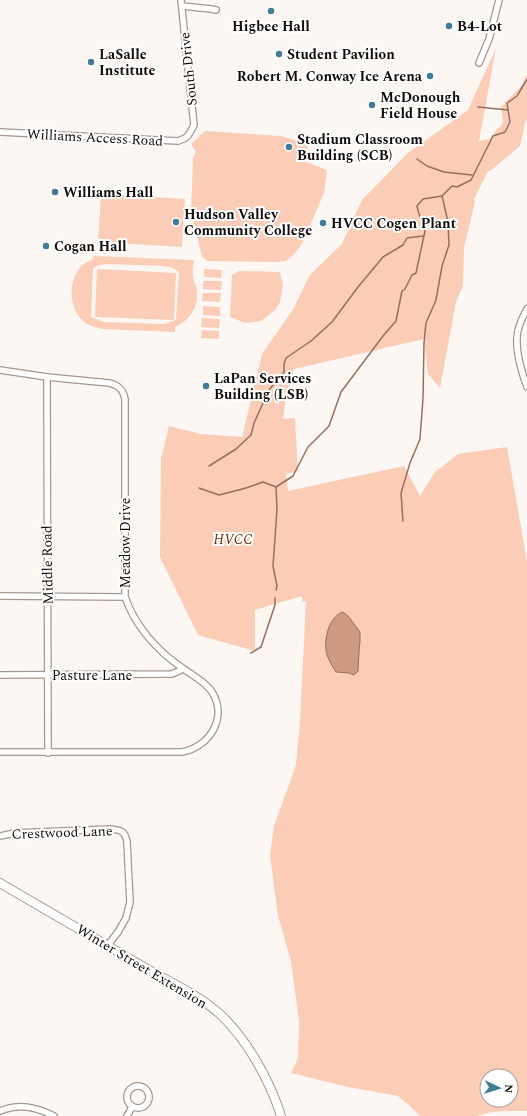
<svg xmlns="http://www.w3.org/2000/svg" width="527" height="1116" viewBox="0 0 527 1116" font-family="Spectral,serif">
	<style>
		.green { fill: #fbccb6; fill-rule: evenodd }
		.water { fill: #cf9a82; stroke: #966f5e }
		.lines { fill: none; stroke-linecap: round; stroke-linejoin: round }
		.stream { stroke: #966f5e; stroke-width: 1.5 }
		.minor-casing { stroke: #a49791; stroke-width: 8 }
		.secondary-casing { stroke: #a49791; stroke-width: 10 }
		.minor { stroke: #fff; stroke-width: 5.5 }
		.secondary { stroke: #fff; stroke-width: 8 }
		.poi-dot { fill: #417c94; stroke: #fff; stroke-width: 1.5 }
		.labels { text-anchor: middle; stroke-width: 4; stroke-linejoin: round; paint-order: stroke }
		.poi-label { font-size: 14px; font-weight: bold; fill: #100b09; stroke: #fff; text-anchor: start }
		.street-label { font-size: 14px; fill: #100b09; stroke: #fff }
		.park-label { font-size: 14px; font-style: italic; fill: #70300a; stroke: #fff }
	</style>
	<rect width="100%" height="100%" fill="#fdf7f4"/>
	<g class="green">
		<path d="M 496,48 L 479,141 L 489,139 L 503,123 L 501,107 L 522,85 L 527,75 L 527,119 L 525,123 L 520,146 L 490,171 L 488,171 L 474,199 L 475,202 L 464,247 L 463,286 L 456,302 L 440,388 L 428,374 L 424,339 L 294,369 L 286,398 L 283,419 L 295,418 L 298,471 L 286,474 L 288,491 L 404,466 L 420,496 L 435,472 L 458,454 L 507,447 L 527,562 L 527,1111 C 511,1111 492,1110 477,1116 L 420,1116 L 412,1108 L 398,1096 L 348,1087 L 291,1073 L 298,1058 L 299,1021 L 291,961 L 278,916 L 270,855 L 274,826 L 296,765 L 300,722 L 306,601 L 302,602 L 302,596 L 255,610 L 255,651 L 198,635 L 160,557 L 161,458 L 169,426 L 201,434 L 242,437 L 262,354 L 294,308 L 309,276 L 342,244 L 362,200 L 408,153 L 468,110 ZM 487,1076 L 511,1076 L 511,1100 L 487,1100 Z"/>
		<path d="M 205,131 L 281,136 L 308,144 L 304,161 L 327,170 L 324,193 L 302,244 L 294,254 L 286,261 L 276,262 L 207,261 L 202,256 L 191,213 L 193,157 L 196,152 L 191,144 Z"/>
		<path d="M 101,194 L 185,199 L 182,247 L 98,242 Z"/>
		<path d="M 93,256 L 194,260 C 193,265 192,271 193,276 C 193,281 197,286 197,292 C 198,308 189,321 175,327 L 175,332 L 102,329 C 97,328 91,326 87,324 C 68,311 67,281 82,265 C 85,263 90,261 93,259 ZM 107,264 L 164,266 L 173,268 L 179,272 L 176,320 L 164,324 L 104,322 L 91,317 L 93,268 L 99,265 Z"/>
		<path d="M 97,269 L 176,273 L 174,320 L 95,317 Z"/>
		<path d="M 204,269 L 222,270 L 221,278 L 204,277 Z"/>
		<path d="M 239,271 L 280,272 L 283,285 L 280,302 L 275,310 L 261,321 L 245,323 L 230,317 L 232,275 Z"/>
		<path d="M 203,281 L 222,281 L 221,290 L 203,289 Z"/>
		<path d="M 203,293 L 221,293 L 220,302 L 202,301 Z"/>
		<path d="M 203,306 L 220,307 L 220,316 L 203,315 Z"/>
		<path d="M 202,318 L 220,319 L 219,328 L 201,327 Z"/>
		<path d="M 202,330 L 219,331 L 219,339 L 201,338 Z"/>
	</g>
	<path class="water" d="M 343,612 L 348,616 L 360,632 L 360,641 L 359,652 L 358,671 L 354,675 L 349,673 L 336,672 C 333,667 329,661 327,655 C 323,642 328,617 343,612 Z"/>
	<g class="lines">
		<g class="stream">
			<path d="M 478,107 L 508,110"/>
			<path d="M 417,159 L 427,166 L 444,172 L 472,175"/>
			<path d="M 209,466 L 236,449 L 251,435 L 254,423 L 269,390 L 284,372 L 284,364 L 286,358 L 311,341 L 332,322 L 358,287 L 383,257 L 403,245 L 407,238 L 423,236"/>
			<path d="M 199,488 L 219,495 L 246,488 L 263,482 L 276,487"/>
			<path d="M 403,521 L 401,493 L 410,463 L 420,439 L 423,398 L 424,343 L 426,323 L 436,300 L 442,266 L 449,245 L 448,222 L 442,196"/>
			<path d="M 276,590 L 277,586 L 273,566 L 277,509 L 276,487 L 293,476 L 308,447 L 329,426 L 341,392 L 383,336 L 396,321 L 402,291 L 405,289 L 412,275 L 416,273 L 425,231 L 419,214 L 417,206 L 423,199 L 442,196 L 452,186 L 457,187 L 471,180 L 493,136 L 505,132 L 510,122 L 507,103 L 517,96 L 527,79"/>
			<path d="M 251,653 L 261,647 L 275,605 L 275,598"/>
		</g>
		<defs>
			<g id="minor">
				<path d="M 182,6 L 211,9 L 216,10"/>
				<path d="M 479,63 L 489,39 L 499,0"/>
				<path d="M 0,132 L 178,141 C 188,138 189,135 194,125 L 181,0"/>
				<path d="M 527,309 C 522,318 517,328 517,338 C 516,353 522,373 527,387"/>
				<path d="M 0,370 L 47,377 L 109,383 C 118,385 123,389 125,399 L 125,597 C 135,626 158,652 184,669 C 193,676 206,682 212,692 C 228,717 210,747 182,752 L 0,752"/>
				<path d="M 47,377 L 48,753"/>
				<path d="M 0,596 L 125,597"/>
				<path d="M 0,675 L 172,674 L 183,669"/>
				<path d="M 0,836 L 15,833 L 110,829 C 120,830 125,830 127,842 L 130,902 L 126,918 L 118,932 L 108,945"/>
				<circle cx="138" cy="1097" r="11"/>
				<path d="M 0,1111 C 19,1103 36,1107 54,1116"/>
				<path d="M 127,1116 L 132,1107"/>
			</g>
			<path id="secondary" d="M 0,883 C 50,912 100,941 149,970 C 174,984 200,996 221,1015 C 248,1041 270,1081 281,1116"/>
		</defs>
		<use href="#minor" class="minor-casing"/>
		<use href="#secondary" class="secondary-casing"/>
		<use href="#minor" class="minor"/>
		<use href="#secondary" class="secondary"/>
	</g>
	<g class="poi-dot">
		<circle cx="271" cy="11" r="4"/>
		<circle cx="449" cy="26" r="4"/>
		<circle cx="279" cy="54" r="4"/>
		<circle cx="91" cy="62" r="4"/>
		<circle cx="430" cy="76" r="4"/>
		<circle cx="372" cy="105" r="4"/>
		<circle cx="289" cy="147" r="4"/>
		<circle cx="55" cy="192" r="4"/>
		<circle cx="176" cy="222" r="4"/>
		<circle cx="323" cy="223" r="4"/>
		<circle cx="46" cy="246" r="4"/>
		<circle cx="206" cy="386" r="4"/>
	</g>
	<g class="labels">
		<g class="poi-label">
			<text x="271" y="31" text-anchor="middle">Higbee Hall</text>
			<text x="457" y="31">B4-Lot</text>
			<text x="99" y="59">LaSalle<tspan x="99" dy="16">Institute</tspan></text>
			<text x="287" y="59">Student Pavilion</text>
			<text x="422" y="81" text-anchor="end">Robert M. Conway Ice Arena</text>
			<text x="380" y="102">McDonough<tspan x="380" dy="16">Field House</tspan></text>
			<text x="297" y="144">Stadium Classroom<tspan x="297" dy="16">Building (SCB)</tspan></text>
			<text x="63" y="197">Williams Hall</text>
			<text x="184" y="219">Hudson Valley<tspan x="184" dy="16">Community College</tspan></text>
			<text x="331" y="228">HVCC Cogen Plant</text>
			<text x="54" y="251">Cogan Hall</text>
			<text x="214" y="383">LaPan Services<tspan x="214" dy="16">Building (LSB)</tspan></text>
		</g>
		<g class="street-label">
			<text transform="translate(188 69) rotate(-96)" y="5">South Drive</text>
			<text transform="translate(95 137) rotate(3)" y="5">Williams Access Road</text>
			<text transform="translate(125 543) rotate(-90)" y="5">Meadow Drive</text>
			<text transform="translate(47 565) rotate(-91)" y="5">Middle Road</text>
			<text x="92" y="680">Pasture Lane</text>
			<text transform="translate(62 832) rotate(-2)" y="5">Crestwood Lane</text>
			<text transform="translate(142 966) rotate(31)" y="5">Winter Street Extension</text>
		</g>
		<g class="park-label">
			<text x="233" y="544">HVCC</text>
		</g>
	</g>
	<g transform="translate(499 1088) rotate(94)"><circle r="19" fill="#ffffff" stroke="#9f9d9d"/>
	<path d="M0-3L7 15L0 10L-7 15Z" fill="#417c94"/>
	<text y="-6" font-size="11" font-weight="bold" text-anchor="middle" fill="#100b09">N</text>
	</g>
</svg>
